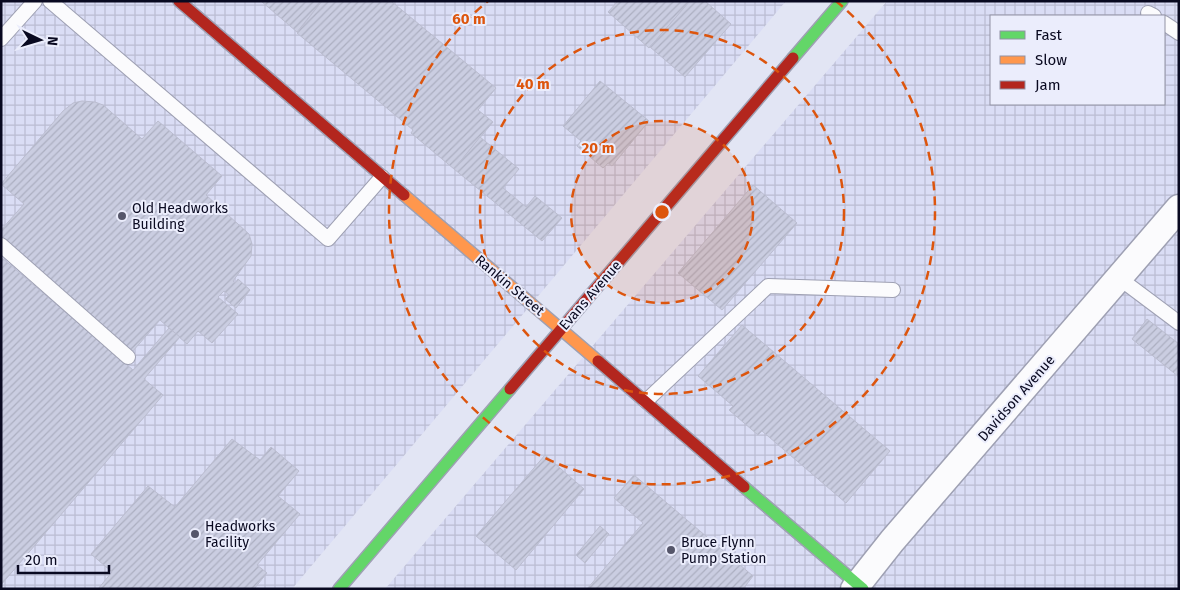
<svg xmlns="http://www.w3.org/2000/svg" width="1180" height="590" viewBox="0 0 1180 590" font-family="'Fira Sans',sans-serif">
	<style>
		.industrial { fill: url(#industrial-grid); fill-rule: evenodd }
		.building { fill: url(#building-hatch); stroke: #bbbdd0 }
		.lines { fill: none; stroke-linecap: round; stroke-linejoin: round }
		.lane-casing { stroke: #9ea0b3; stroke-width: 16 }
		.street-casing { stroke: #9ea0b3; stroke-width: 29 }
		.fast-casing { stroke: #9ea0b3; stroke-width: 14 }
		.slow-casing { stroke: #9ea0b3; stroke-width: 14 }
		.jam-casing { stroke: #9ea0b3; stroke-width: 14 }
		.lane { stroke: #fbfbfd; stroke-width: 14 }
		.street { stroke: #fbfbfd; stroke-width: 26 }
		.fast { stroke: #63d668; stroke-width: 11 }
		.slow { stroke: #ff974d; stroke-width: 11 }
		.jam { stroke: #b3261e; stroke-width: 11 }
		.ring { fill: none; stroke: #dd550d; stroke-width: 2.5; stroke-dasharray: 9 6 }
		.poi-dot { fill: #55566a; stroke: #ebedfc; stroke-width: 2 }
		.labels { text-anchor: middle; stroke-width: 4; stroke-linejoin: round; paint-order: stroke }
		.poi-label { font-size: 14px; fill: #090920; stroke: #ebedfc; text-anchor: start }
		.street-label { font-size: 14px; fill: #090920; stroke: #ebedfc }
		.centre { fill: #dd550d; stroke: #ebedfc; stroke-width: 2.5 }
		.ring-label { font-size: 15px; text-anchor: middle; font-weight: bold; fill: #dd550d; stroke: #ebedfc; stroke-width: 4; stroke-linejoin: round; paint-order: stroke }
	</style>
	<defs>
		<pattern id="industrial-grid" width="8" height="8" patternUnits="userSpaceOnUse" patternTransform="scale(1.25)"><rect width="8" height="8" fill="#daddf5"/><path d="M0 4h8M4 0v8" fill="none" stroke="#babcd2"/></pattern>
		<pattern id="building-hatch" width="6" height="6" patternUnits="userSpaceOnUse" patternTransform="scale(1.25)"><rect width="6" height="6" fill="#cacde1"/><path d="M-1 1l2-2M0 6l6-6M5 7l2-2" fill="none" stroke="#acafc1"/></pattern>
	</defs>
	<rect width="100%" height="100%" fill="#e2e5f4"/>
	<g class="industrial">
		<path d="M 1,1 L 786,1 L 292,589 L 1,589 Z"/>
		<path d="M 887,1 L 1179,1 L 1179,589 L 385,589 ZM 991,16 L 1164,16 L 1164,104 L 991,104 Z"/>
	</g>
	<g class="building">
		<path d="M 261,1 L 322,1 L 297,32 Z"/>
		<path d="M 322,1 L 391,1 L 496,88 L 478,110 L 493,122 L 454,169 L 411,133 L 413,130 L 297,33 Z"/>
		<path d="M 618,1 L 690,1 L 649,48 L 608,12 Z"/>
		<path d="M 690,1 L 705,1 L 731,24 L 685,77 L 650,47 Z"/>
		<path d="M 600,81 L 649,121 L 612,166 L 608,163 L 603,168 L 577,146 L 581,141 L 563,126 Z"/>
		<path d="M 82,101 L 95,102 L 103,105 L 142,139 L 158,121 L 222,176 L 206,195 L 249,234 L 252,244 L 251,256 L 233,281 L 235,283 L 238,279 L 250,290 L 236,308 L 225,299 L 229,295 L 224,291 L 218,297 L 238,314 L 212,343 L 198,331 L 187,344 L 160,320 L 132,352 L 1,240 L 1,230 L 24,204 L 1,184 L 63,111 L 73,103 Z"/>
		<path d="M 480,137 L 519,169 L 503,188 L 526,207 L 535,196 L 562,218 L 542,241 L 454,169 Z"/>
		<path d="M 753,185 L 797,223 L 722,310 L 678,273 Z"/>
		<path d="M 1,257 L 133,370 L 169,328 L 180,337 L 144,379 L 163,395 L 1,585 Z"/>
		<path d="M 1147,319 L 1179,344 L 1179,377 L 1132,339 Z"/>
		<path d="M 742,325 L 890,451 L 846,503 L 762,431 L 758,435 L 729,410 L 733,406 L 698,376 Z"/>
		<path d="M 232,439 L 260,460 L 271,447 L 299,471 L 278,496 L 300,514 L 257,565 L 267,573 L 254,589 L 98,589 L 112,572 L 91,554 L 148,486 L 175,507 Z"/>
		<path d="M 545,455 L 584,489 L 516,570 L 476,536 Z"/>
		<path d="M 634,475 L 753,576 L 743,589 L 587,589 L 643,523 L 614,498 Z"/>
		<path d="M 600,526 L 609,534 L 585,563 L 576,555 Z"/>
	</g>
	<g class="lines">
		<defs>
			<g id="lane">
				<path d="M 50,1 L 328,239 L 382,177"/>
				<path d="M 1148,13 L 1154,16"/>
				<path d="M 1164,23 L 1179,33"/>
				<path d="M 1,39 L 35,1"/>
				<path d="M 1,245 L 128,357"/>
				<path d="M 1119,278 L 1179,323"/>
				<path d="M 646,401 L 768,286 L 893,290"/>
			</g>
			<path id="street" d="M 854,589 L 892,541 L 1179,208"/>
			<g id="fast">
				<path d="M 793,58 L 842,1"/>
				<path d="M 744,487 L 863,589"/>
				<path d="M 339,589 L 510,389"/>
			</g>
			<path id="slow" d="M 404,195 L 598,361"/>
			<g id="jam">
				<path d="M 179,1 L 404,195"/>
				<path d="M 598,361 L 744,487"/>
				<path d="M 510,389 L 793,58"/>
			</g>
		</defs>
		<use href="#lane" class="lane-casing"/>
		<use href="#street" class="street-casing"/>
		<use href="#fast" class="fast-casing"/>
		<use href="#slow" class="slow-casing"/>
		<use href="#jam" class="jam-casing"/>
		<use href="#lane" class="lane"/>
		<use href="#street" class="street"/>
		<use href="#fast" class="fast"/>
		<use href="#slow" class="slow"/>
		<use href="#jam" class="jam"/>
	</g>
	<circle cx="662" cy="212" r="91" fill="#dd550d" fill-opacity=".12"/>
	<g class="ring">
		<circle cx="662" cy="212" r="91"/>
		<circle cx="662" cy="212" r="182"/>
		<path d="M836 1A273 273 0 1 1 488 1"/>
	</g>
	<g class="poi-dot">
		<circle cx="122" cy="216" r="5"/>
		<circle cx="195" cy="534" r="5"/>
		<circle cx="671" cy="550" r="5"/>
	</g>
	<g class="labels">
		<g class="poi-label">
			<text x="132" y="213">Old Headworks<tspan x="132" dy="16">Building</tspan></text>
			<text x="205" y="531">Headworks<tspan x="205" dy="16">Facility</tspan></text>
			<text x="681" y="547">Bruce Flynn<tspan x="681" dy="16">Pump Station</tspan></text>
		</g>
		<g class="street-label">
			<text transform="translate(510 285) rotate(40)" y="5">Rankin Street</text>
			<text transform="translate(590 295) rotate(-49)" y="5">Evans Avenue</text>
			<text transform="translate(1016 398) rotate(-49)" y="5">Davidson Avenue</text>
		</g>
	</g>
	<circle cx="662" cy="212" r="8" class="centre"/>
	<g class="ring-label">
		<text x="469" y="24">60 m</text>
		<text x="533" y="89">40 m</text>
		<text x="598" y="153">20 m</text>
	</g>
	<rect width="1180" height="590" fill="none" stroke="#090920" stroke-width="5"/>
	<rect x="990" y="15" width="175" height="90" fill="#ebedfc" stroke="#9192a4"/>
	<rect x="1000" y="31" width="25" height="8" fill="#63d668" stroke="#9192a4"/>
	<text x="1035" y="40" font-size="15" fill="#090920">Fast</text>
	<rect x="1000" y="56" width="25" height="8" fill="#ff974d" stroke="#9192a4"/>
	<text x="1035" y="65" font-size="15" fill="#090920">Slow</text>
	<rect x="1000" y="81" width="25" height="8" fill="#b3261e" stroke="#9192a4"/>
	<text x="1035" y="90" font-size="15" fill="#090920">Jam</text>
	<g transform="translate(40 40) rotate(95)" stroke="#ebedfc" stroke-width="4" paint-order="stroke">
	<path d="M0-4L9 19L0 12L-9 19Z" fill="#090920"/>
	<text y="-8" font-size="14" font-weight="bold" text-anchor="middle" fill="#090920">N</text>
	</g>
	<path d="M18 565v8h91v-8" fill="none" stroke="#090920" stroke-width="2.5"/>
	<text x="25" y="565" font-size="15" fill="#090920" stroke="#ebedfc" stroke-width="4" paint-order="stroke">20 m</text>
</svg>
